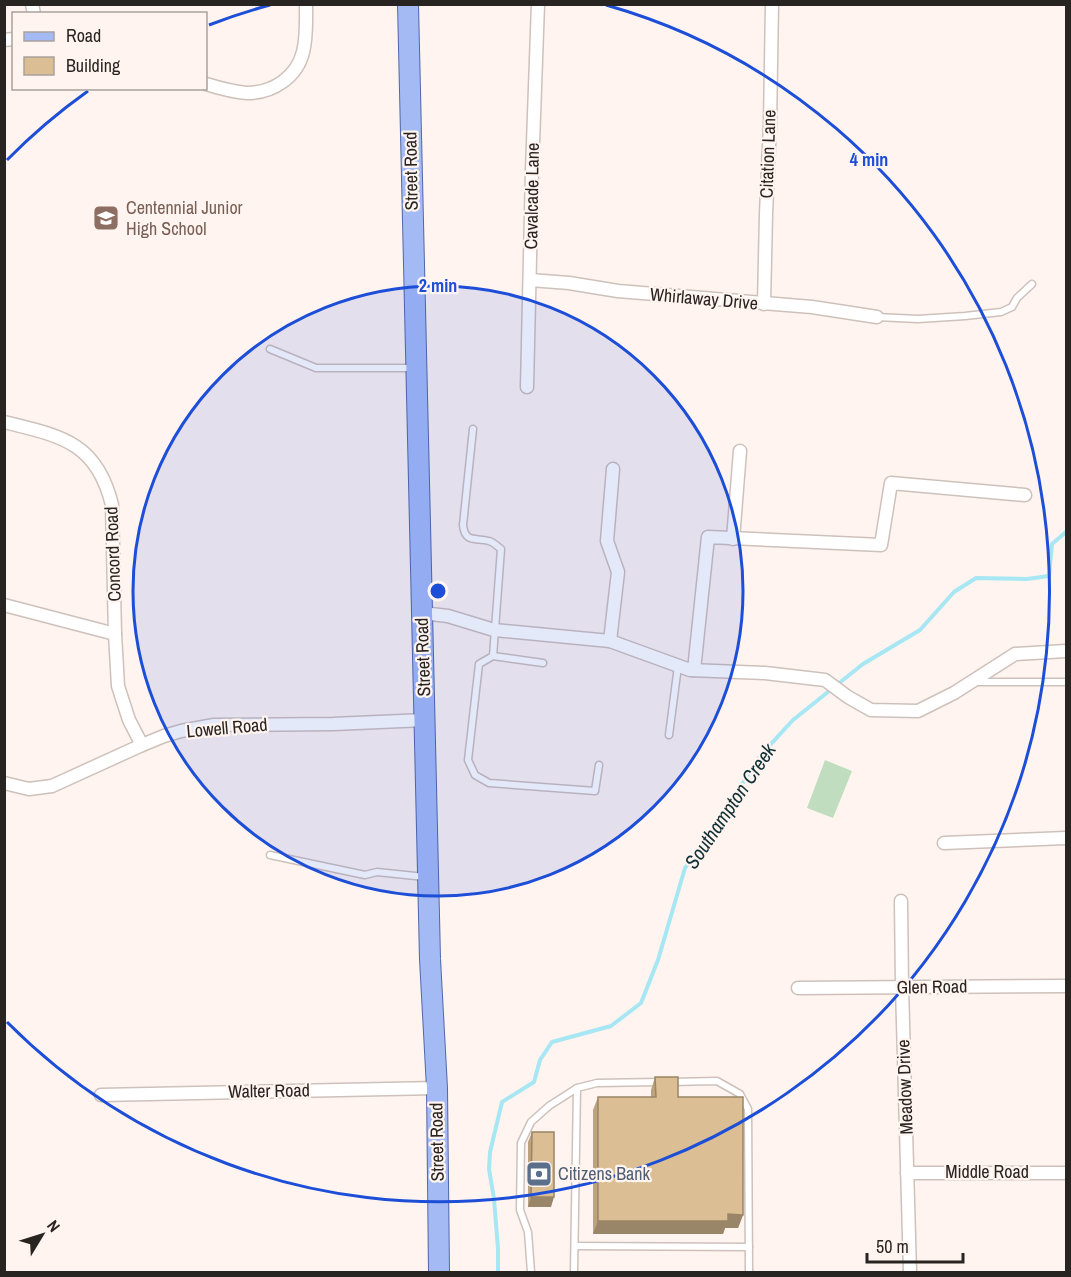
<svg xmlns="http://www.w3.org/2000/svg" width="1071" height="1277" viewBox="0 0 1071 1277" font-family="'Archivo Narrow',sans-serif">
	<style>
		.green { fill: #c0debf }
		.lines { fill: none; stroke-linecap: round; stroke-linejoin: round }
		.stream { stroke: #a7e6f3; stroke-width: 4 }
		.service-casing { stroke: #cec1bb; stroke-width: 9 }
		.minor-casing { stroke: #cec1bb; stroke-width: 15 }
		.primary-casing { stroke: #5168a6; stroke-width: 22 }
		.service { stroke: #fff; stroke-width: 6 }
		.minor { stroke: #fff; stroke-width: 12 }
		.primary { stroke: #a4baf5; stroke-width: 20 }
		.wall { fill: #bca37e }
		.shaded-wall { fill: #998567 }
		.building { fill: #dbbe93; stroke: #998567; stroke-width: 1.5 }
		.ring { fill: none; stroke: #1d4ed8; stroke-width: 3 }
		.labels { text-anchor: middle; stroke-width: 4.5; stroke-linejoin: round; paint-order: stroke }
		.street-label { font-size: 18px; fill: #282421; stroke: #fff4ef }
		.education-label { font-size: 18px; fill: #785e54; stroke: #fff4ef; text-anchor: start }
		.service-label { font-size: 18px; fill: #4e5e75; stroke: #fff4ef; text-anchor: start }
		.water-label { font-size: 20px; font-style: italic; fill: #0f2f34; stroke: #fff4ef }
		.centre { fill: #1d4ed8; stroke: #fff4ef; stroke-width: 3 }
		.ring-label { font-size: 18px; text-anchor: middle; font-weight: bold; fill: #1d4ed8; stroke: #fff4ef; stroke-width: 4.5; stroke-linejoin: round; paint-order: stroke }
	</style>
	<rect width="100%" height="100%" fill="#fff4ef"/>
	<path class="green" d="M 825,760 L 852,771 L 833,818 L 807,808 Z"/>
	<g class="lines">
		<path class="stream" d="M 498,1272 L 498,1249 L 494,1199 L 489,1169 L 490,1152 L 502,1102 L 534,1082 L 540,1060 L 552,1042 L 611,1026 L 641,1003 L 658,960 L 685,868 L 705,842 L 760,756 L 793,720 L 863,664 L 920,630 L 954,592 L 976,578 L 1027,579 L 1049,576 L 1052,544 L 1066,532"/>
		<defs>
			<g id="service">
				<path d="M 877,317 L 918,319 L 965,316 L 1001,312 L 1012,307 L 1017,298 L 1032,284"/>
				<path d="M 270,349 L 316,368 L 412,368"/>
				<path d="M 473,429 L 463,525 C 465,544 476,537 489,541 C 493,542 497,546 501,549 L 493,656 L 479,664 L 468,760 L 475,775 L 489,783 L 595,791 L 599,765"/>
				<path d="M 493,656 L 543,663"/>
				<path d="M 974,682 L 1066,682"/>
				<path d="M 669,735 L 678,666"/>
				<path d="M 270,855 L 365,875 L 377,872 L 425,877"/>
				<path d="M 671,1082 L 717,1081 L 740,1094 L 748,1109 L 749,1272"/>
				<path d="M 575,1246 L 749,1247"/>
				<path d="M 531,1272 L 528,1232 L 520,1210 L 521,1143 L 531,1122 L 549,1106 L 577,1088"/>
				<path d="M 574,1272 L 577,1088 L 597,1083 L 661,1082"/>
			</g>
			<g id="minor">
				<path d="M 32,4 L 34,14"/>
				<path d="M 4,40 L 14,39"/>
				<path d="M 206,84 C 219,88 233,92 247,93 C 273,93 297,77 303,52 C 307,37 306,19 306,4"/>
				<path d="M 530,280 L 569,283 L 618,291 L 812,307 L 877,317"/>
				<path d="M 764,304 L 766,214 L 770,124 L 772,4"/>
				<path d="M 527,387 L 532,171 L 538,4"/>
				<path d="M 4,422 C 61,436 97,442 112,505 L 115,634 L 118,686 L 129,720 L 142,745"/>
				<path d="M 733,539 L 740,451"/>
				<path d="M 4,605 L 115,634"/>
				<path d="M 422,613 L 448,616 L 494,630 L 610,641 L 690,670 L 765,673 L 825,680 L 848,697 L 871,710 L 918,711 L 954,693 L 1015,654 L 1066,651"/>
				<path d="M 610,641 L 618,572 L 607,541 L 613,469"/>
				<path d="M 694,670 L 708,537 L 881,545 L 891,483 L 1025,495"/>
				<path d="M 4,783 L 29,789 L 52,786 L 142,745 L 164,736 L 181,731 L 214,725 L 333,724 L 425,720"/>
				<path d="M 944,843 L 1066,838"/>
				<path d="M 901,901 L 902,987 L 910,1272"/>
				<path d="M 798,988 L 1066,986"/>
				<path d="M 101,1095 L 437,1088"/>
				<path d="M 907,1173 L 1066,1173"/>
			</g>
			<path id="primary" d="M 408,4 L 430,959 L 437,1088 L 439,1272"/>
		</defs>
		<use href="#service" class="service-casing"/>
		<use href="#minor" class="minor-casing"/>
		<use href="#primary" class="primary-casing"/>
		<use href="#service" class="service"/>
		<use href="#minor" class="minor"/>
		<use href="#primary" class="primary"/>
	</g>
	<g class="wall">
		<path d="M 655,1077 L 678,1097 L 743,1215 L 738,1228 L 725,1228 L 723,1234 L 593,1234 L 593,1110 L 598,1097 L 651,1097 L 651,1090 Z"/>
		<path d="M 532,1132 L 551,1207 L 528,1207 L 528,1142 Z"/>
	</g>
	<g class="shaded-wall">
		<path d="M 531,1197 L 554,1197 L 551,1207 L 528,1207 Z"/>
		<path d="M 728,1214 L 743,1215 L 738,1228 L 725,1228 L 723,1234 L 593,1234 L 598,1221 Z"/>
	</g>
	<g class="building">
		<path d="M 655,1077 L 678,1077 L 678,1097 L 743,1097 L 743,1215 L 728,1214 L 728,1221 L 598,1221 L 598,1097 L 656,1097 Z"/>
		<path d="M 532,1132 L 554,1132 L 554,1197 L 531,1197 Z"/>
	</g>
	<circle cx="438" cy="591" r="305" fill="#1d4ed8" fill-opacity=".12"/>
	<g class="ring">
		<circle cx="438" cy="591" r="305"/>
		<path d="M7 160A610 610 0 0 1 88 91M209 25A610 610 0 0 1 270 5M606 5A610 610 0 1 1 7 1022"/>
	</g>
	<defs>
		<symbol id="school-square" viewBox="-11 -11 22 22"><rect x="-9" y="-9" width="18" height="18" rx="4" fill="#8d6e63" stroke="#fff4ef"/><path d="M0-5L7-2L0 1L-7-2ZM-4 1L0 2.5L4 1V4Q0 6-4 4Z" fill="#fff"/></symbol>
		<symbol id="bank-square" viewBox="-11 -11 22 22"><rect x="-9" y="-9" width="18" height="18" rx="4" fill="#5c6f8a" stroke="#fff4ef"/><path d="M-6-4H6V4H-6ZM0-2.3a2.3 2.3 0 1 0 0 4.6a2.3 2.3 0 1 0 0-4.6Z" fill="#fff"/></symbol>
	</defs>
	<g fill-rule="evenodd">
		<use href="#school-square" x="91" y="203" width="30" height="30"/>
		<use href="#bank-square" x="524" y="1159" width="30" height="30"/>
	</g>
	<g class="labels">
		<g class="street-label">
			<text transform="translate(768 154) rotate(-88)" y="6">Citation Lane</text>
			<text transform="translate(411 171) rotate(-91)" y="6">Street Road</text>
			<text transform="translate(532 196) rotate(-89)" y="6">Cavalcade Lane</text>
			<text transform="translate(704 299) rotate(5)" y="6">Whirlaway Drive</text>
			<text transform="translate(113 554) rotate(-92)" y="6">Concord Road</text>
			<text transform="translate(423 657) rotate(-92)" y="6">Street Road</text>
			<text transform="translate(227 728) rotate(-5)" y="6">Lowell Road</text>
			<text transform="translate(932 987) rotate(-1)" y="6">Glen Road</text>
			<text transform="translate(905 1087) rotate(-92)" y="6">Meadow Drive</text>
			<text transform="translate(269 1091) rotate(-1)" y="6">Walter Road</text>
			<text transform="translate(437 1142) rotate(-91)" y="6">Street Road</text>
			<text x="987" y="1178">Middle Road</text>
		</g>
		<g class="education-label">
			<text x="126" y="214">Centennial Junior<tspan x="126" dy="21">High School</tspan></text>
		</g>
		<g class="service-label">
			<text x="558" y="1180">Citizens Bank</text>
		</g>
		<g class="water-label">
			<text transform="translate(730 806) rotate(-56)" y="7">Southampton Creek</text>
		</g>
	</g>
	<circle cx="438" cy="591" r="9" class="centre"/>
	<g class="ring-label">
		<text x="869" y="166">4 min</text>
		<text x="438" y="292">2 min</text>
	</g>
	<rect width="1071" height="1277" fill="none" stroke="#282421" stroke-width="12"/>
	<rect x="12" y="12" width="195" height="78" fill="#fff4ef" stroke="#a9a19d" stroke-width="1.5"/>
	<rect x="24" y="32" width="30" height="9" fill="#a4baf5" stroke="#a9a19d" stroke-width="1.5"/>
	<text x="66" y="42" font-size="18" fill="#282421">Road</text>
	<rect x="24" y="57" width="30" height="18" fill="#dbbe93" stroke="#a9a19d" stroke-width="1.5"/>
	<text x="66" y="72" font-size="18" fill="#282421">Building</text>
	<g transform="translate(42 1235) rotate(52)" stroke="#fff4ef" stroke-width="4.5" paint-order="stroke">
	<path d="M0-4.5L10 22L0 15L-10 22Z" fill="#282421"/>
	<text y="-9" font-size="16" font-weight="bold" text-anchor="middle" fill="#282421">N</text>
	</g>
	<path d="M867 1253v9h96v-9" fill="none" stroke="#282421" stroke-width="3"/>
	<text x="876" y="1253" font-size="18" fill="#282421" stroke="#fff4ef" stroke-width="4.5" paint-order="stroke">50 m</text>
</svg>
